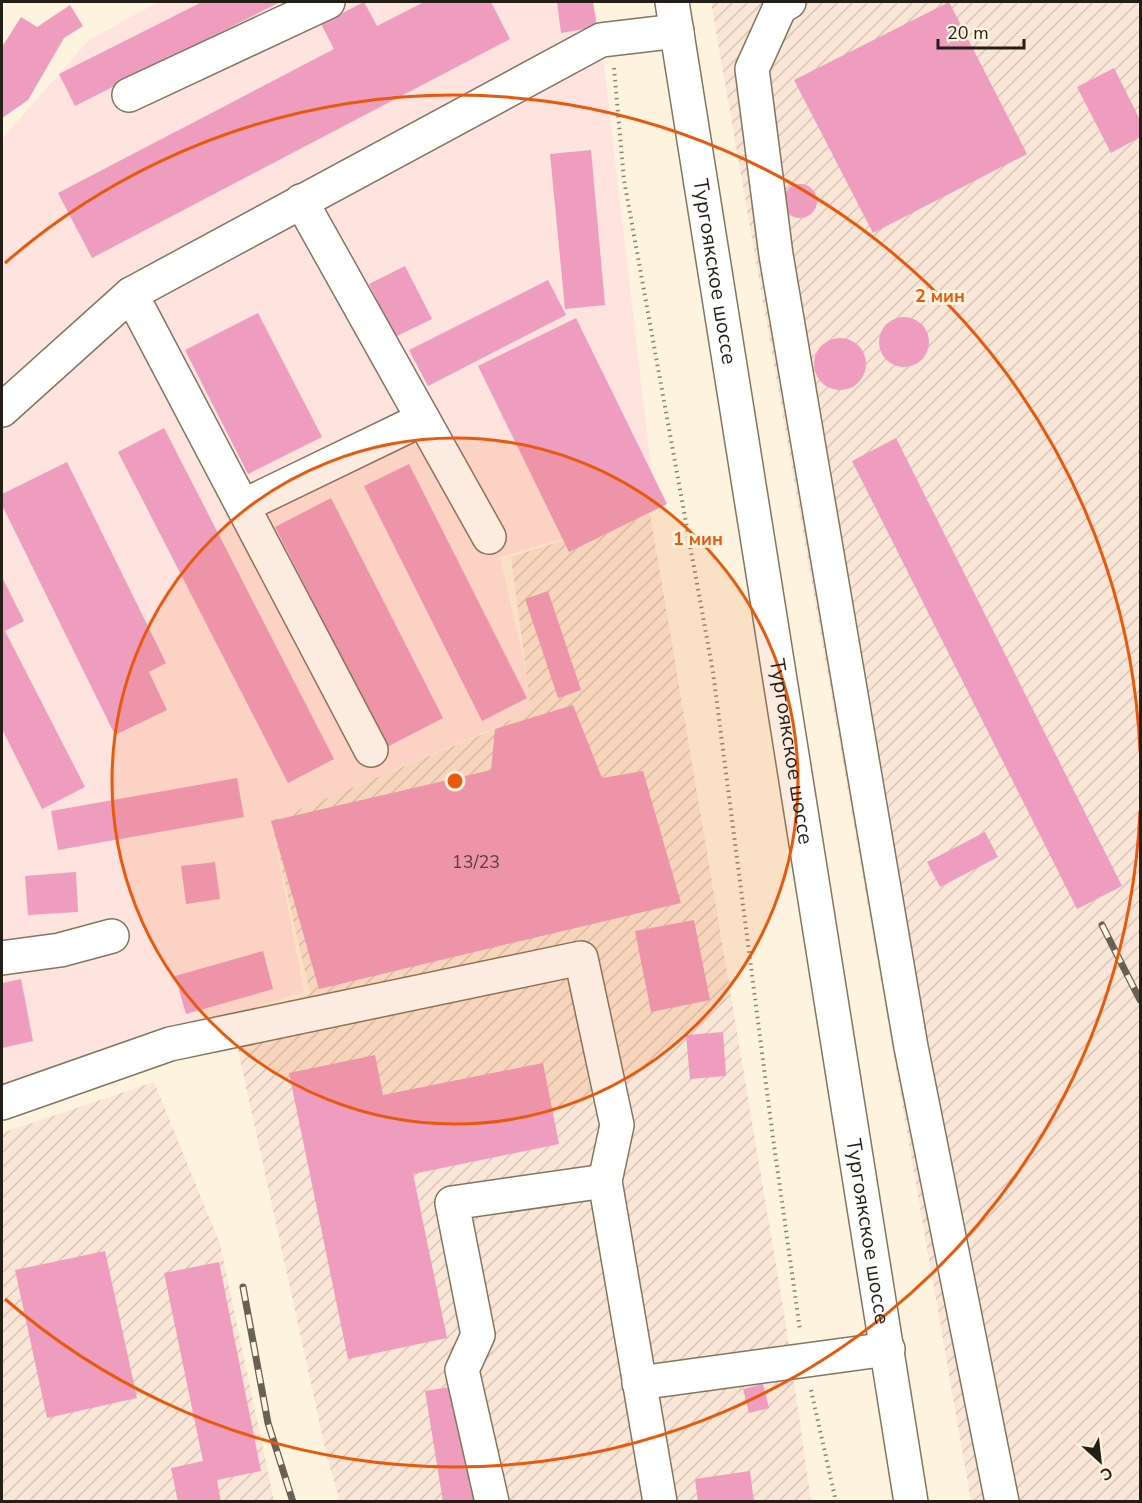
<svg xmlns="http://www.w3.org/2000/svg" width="1142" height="1503" viewBox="0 0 1142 1503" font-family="'Nunito Sans',sans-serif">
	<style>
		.commercial { fill: #fee3df }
		.industrial { fill: url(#industrial-furrows) }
		.building { fill: #ef9dbf }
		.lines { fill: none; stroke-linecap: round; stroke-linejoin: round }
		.minor-casing { stroke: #81765f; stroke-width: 36 }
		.major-casing { stroke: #81765f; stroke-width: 36 }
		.path { stroke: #8b8476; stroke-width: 4; stroke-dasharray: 1.5 4.5; stroke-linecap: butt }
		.minor { stroke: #fff; stroke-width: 33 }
		.major { stroke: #fff; stroke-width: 33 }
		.rail-casing { stroke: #686255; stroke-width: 7 }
		.rail { stroke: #fdf3df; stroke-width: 4.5; stroke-dasharray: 14; stroke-linecap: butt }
		.ring { fill: none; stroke: #e8590c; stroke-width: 3 }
		.labels { text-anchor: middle; stroke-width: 6; stroke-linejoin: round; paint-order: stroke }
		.number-label { font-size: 18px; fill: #573e40 }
		.street-label { font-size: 21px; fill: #241f16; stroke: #fdf3df }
		.centre { fill: #e8590c; stroke: #fdf3df; stroke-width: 3 }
		.ring-label { font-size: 18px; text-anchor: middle; font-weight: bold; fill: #e8590c; stroke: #fdf3df; stroke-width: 6; stroke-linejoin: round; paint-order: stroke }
	</style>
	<defs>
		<pattern id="industrial-furrows" width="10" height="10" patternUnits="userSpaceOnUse" patternTransform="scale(1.5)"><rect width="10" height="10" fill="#fae6d7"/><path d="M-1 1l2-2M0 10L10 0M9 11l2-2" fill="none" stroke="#d6c5b8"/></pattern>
	</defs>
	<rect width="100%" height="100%" fill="#fdf3df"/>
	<path class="commercial" d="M 158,2 L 593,2 L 601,40 L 656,511 L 500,557 L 535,711 L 271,821 L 304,992 L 2,1087 L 2,139 L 89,40 Z"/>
	<g class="industrial">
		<path d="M 711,2 L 1140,2 L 1140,1501 L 971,1501 Z"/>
		<path d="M 650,513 L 785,1319 L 811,1501 L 340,1501 L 328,1461 L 231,1018 L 310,994 L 271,821 L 495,729 L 531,708 L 511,557 Z"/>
		<path d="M 154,1082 L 220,1244 L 274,1501 L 2,1501 L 2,1133 Z"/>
	</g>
	<g class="building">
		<path d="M 202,2 L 280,2 L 75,106 L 59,74 Z"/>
		<path d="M 364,2 L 377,26 L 424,2 L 491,2 L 510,39 L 92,258 L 58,193 L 334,49 L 321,24 Z"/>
		<path d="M 557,2 L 593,2 L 597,27 L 561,33 Z"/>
		<path d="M 949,2 L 1027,154 L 873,233 L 794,80 Z"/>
		<path d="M 70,5 L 83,26 L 64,38 L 28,100 L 2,118 L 2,47 L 21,17 L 37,27 Z"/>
		<path d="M 1114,68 L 1140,120 L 1140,137 L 1111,153 L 1077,87 Z"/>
		<path d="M 591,150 L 605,305 L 565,309 L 550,154 Z"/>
		<circle cx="800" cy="201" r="17"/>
		<path d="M 405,266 L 432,319 L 395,337 L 369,284 Z"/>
		<path d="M 548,280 L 566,315 L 428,386 L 409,350 Z"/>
		<path d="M 258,313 L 322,437 L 248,474 L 185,350 Z"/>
		<circle cx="904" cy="342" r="25"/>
		<path d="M 576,318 L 667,504 L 569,552 L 478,366 Z"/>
		<circle cx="840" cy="364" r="26"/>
		<path d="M 164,428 L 334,759 L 288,783 L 118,452 Z"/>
		<path d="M 896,438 L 1122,886 L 1077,909 L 852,461 Z"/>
		<path d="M 67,462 L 166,663 L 149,672 L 167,710 L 115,735 L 2,505 L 2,494 Z"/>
		<path d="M 409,464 L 527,698 L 482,721 L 364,486 Z"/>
		<path d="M 331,498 L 443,718 L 387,747 L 275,527 Z"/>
		<path d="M 2,577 L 24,621 L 5,631 L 85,787 L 42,809 L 2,729 Z"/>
		<path d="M 548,591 L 581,690 L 558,698 L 525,599 Z"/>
		<path d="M 573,705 L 602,778 L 643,771 L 681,903 L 319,989 L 271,821 L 491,770 L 495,729 Z"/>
		<path d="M 237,778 L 244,817 L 58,850 L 51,811 Z"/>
		<path d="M 985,832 L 998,857 L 940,887 L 927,862 Z"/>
		<path d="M 215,862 L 220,899 L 186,904 L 181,866 Z"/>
		<path d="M 76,872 L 78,912 L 28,915 L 25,876 Z"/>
		<path d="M 694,920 L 710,1000 L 651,1012 L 635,931 Z"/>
		<path d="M 263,951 L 273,989 L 186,1014 L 175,976 Z"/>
		<path d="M 21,979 L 33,1041 L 2,1048 L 2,983 Z"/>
		<path d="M 723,1032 L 726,1076 L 690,1079 L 686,1035 Z"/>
		<path d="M 375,1055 L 383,1095 L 543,1063 L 559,1144 L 413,1174 L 447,1338 L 348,1359 L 289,1073 Z"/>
		<path d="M 105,1251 L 137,1398 L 47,1418 L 15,1270 Z"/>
		<path d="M 219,1262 L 261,1471 L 217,1480 L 221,1502 L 178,1502 L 171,1468 L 203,1461 L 164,1273 Z"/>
		<path d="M 763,1384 L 769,1408 L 749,1413 L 743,1389 Z"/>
		<path d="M 456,1386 L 474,1502 L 443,1502 L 425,1391 Z"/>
		<path d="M 750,1471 L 754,1502 L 698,1502 L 695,1479 Z"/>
	</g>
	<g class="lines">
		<defs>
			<g id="minor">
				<path d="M 789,2 L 780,7 L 752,69 L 776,255 L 911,1047 L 1002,1502"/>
				<path d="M 129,95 L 328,2"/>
				<path d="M 301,201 L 489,537"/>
				<path d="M 131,294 L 371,750"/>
				<path d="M 2,410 L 131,294 L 601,40 L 677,31"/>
				<path d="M 243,506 L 423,419"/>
				<path d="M 2,958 L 60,950 L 112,936"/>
				<path d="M 2,1103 L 170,1044 L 581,958 L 617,1125 L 605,1181 L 660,1502"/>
				<path d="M 639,1383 L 888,1349"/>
				<path d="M 492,1502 L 462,1370 L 478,1335 L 452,1203 L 605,1181"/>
			</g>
			<g id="major">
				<path id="s1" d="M 672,2 L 911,1502"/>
			</g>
		</defs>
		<use href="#minor" class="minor-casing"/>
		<use href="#major" class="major-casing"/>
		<g class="path">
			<path d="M 614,68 L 624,180 L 713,672 L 773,1138 L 800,1330"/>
			<path d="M 811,1390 L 836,1502"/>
		</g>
		<use href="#minor" class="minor"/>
		<use href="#major" class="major"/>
		<defs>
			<g id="rail">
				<path d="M 1102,925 L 1140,1000"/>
				<path d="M 243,1287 L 268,1423 L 293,1502"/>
			</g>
		</defs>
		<use href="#rail" class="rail-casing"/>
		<use href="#rail" class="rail"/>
	</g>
	<circle cx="455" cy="781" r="343" fill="#e8590c" fill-opacity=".12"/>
	<g class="ring">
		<circle cx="455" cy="781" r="343"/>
		<path d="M1140 811A686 686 0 0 1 5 1299M5 263A686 686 0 0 1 1140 751"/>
	</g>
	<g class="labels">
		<g class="number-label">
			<text x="476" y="868">13/23</text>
		</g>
		<g class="street-label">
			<text dy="7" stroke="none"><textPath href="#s1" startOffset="273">Тургоякское шоссе</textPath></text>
			<text dy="7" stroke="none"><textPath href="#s1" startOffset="759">Тургоякское шоссе</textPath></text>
			<text dy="7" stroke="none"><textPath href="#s1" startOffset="1245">Тургоякское шоссе</textPath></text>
		</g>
	</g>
	<circle cx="455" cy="781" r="9" class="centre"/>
	<g class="ring-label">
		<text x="940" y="302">2 мин</text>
		<text x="698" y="545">1 мин</text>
	</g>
	<rect width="1142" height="1503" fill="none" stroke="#241f16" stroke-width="6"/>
	<g transform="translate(1100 1461) rotate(153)" stroke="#fdf3df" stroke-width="4.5" paint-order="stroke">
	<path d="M0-4.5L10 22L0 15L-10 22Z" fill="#241f16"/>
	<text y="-9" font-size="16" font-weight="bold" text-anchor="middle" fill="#241f16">С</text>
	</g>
	<path d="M938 39v9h86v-9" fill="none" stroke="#241f16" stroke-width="3"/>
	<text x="947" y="39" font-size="18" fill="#241f16" stroke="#fdf3df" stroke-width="4.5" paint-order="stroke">20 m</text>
</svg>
